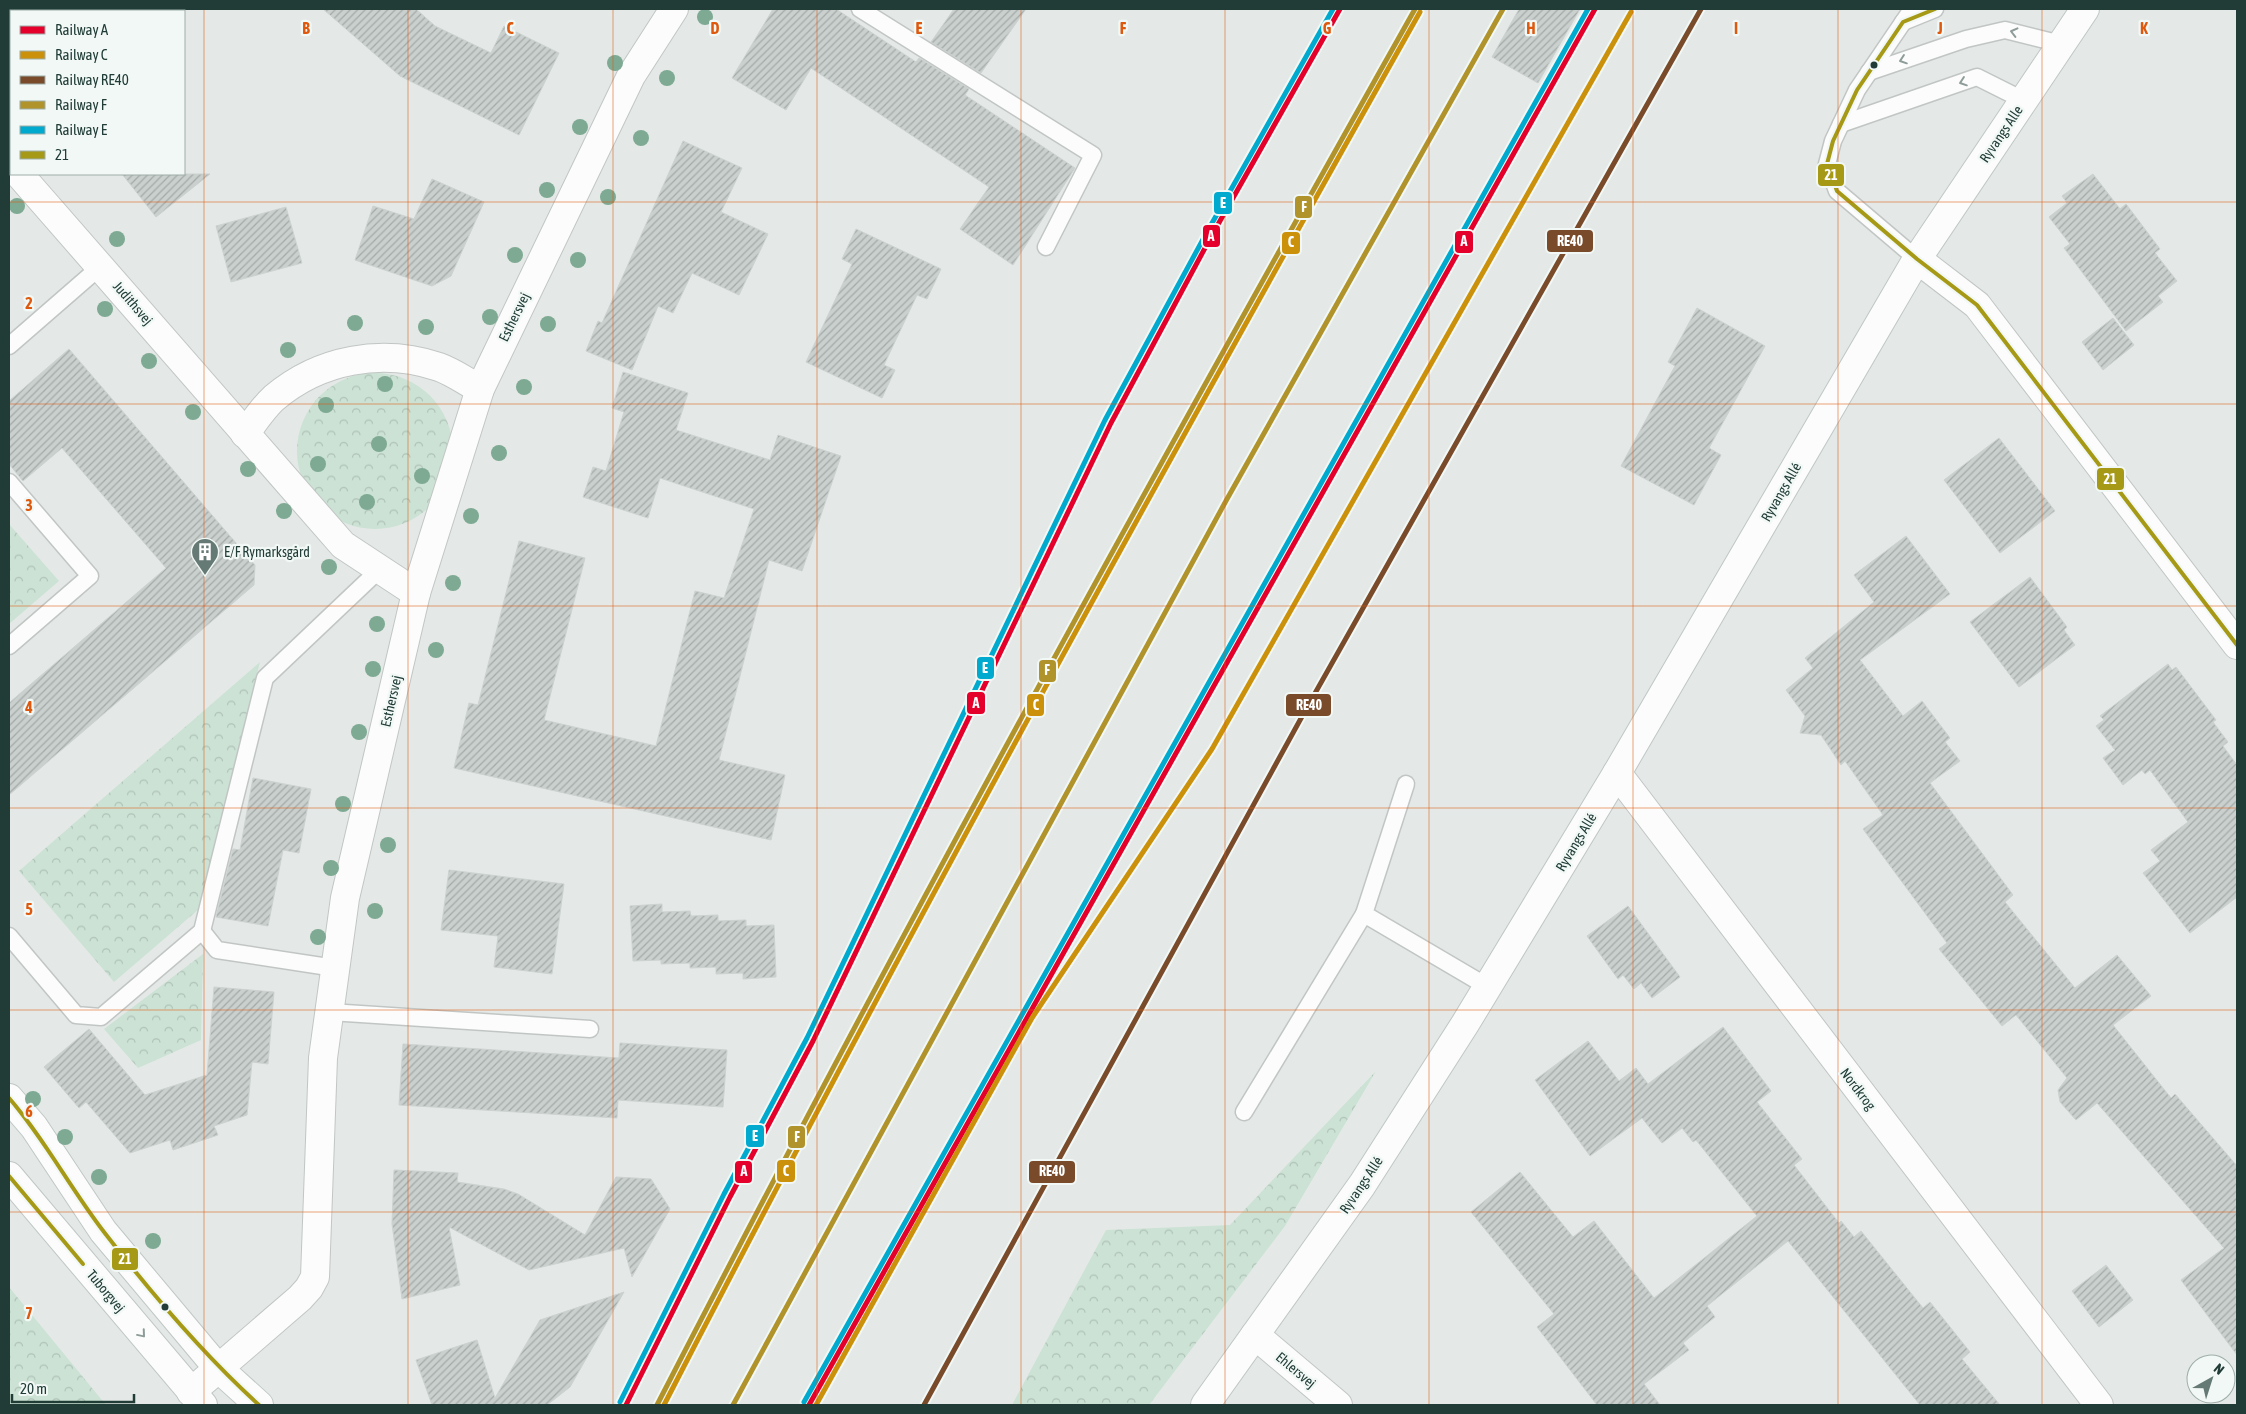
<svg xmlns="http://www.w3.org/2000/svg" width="2246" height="1414" viewBox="0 0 2246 1414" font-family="'Asap Condensed',sans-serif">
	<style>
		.forest { fill: url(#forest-crowns) }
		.building { fill: url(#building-hatch); stroke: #ccd2d0 }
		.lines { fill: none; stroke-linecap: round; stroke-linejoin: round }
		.lane-casing { stroke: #c1c6c4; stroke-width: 19 }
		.street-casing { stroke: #c1c6c4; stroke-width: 30 }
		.secondary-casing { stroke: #bfc7c4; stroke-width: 30 }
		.lane { stroke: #fbfcfb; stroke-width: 16 }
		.street { stroke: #fbfcfb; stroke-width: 28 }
		.secondary { stroke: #fbfcfb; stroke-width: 28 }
		.bus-1-casing { stroke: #f1f8f5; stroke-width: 8 }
		.bus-1 { stroke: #a69916; stroke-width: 4 }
		.rail-1-casing { stroke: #f1f8f5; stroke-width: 9 }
		.rail-2-casing { stroke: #f1f8f5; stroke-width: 9 }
		.rail-3-casing { stroke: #f1f8f5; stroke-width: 9 }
		.rail-4-casing { stroke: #f1f8f5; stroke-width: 9 }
		.rail-5-casing { stroke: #f1f8f5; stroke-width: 9 }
		.rail-1 { stroke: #e4002b; stroke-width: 5 }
		.rail-2 { stroke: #cc910b; stroke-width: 5 }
		.rail-3 { stroke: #7a4b2a; stroke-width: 5 }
		.rail-4 { stroke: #b1932b; stroke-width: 5 }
		.rail-5 { stroke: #00a9ce; stroke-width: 5 }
		.tree { fill: #7ea992 }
		.oneway { stroke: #8e9c99 }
		.grid { fill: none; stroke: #de580e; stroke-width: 1; stroke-opacity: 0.55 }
		.bus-dot { fill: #213c37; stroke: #f1f8f5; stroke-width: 2 }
		.labels { text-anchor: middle; stroke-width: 4.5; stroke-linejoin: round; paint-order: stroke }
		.street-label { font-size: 14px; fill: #213c37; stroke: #f1f8f5 }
		.poi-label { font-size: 14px; fill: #213c37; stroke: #f1f8f5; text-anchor: start }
		.grid-label { font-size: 16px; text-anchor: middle; font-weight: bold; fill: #de580e; stroke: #f1f8f5; stroke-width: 4.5; stroke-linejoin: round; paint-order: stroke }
		.line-badge { stroke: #f1f8f5; stroke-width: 2 }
		.badge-label { font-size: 14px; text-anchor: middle; font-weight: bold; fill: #fff }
	</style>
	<defs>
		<pattern id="forest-crowns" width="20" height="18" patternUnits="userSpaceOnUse" patternTransform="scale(1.25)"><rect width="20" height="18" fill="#cce2d5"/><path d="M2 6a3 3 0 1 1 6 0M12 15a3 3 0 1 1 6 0" fill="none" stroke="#afc3b7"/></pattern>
		<pattern id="building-hatch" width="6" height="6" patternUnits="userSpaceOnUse" patternTransform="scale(1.25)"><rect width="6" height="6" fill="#cad0ce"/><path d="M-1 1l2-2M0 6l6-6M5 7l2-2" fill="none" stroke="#a4aaa8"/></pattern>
	</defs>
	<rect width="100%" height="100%" fill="#e4e9e7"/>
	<g class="forest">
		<circle cx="375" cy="451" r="78"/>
		<path d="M 9,524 L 59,581 L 9,624 Z"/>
		<path d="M 260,662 L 199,909 L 114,982 L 19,871 Z"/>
		<path d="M 203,954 L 201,1040 L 138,1068 L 104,1029 Z"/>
		<path d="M 1376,1071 L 1285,1226 L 1149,1405 L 1012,1405 L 1106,1230 L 1230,1225 Z"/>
		<path d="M 9,1287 L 106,1405 L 9,1405 Z"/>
	</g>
	<g class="building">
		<path d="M 323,9 L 416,9 L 435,26 L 491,53 L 504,26 L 559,53 L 519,135 L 400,76 Z"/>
		<path d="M 773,9 L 836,9 L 916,62 L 919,58 L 969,89 L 965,95 L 1075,168 L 1013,265 L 960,229 L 989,187 L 811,68 L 786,110 L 732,78 Z"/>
		<path d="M 954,9 L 1026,9 L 981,73 L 931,42 Z"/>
		<path d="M 1519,9 L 1580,9 L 1538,83 L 1492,57 Z"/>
		<path d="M 683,141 L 742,168 L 721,212 L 768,234 L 739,295 L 692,273 L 673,313 L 658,306 L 632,370 L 586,351 L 598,321 L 602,323 Z"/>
		<path d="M 122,174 L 210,174 L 156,217 Z"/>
		<path d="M 2093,174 L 2120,209 L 2126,204 L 2160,249 L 2155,253 L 2177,281 L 2158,296 L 2163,302 L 2126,331 L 2064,248 L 2070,244 L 2049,217 L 2067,203 L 2062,196 Z"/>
		<path d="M 432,179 L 484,202 L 451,276 L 432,286 L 355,260 L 373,206 L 414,219 Z"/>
		<path d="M 286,207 L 302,263 L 231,282 L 216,226 Z"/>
		<path d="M 856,229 L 941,269 L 927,299 L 917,295 L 884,365 L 895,370 L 882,398 L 806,362 L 852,264 L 842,259 Z"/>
		<path d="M 1697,308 L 1765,346 L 1709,448 L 1721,455 L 1694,505 L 1621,466 L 1675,366 L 1668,362 Z"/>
		<path d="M 2113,318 L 2134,345 L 2103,370 L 2082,342 Z"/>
		<path d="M 69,349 L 255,565 L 254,585 L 9,795 L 9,703 L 166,568 L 62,448 L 23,481 L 9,464 L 9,401 Z"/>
		<path d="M 623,372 L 688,393 L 676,430 L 770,460 L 778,435 L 841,456 L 802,571 L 769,560 L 719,760 L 785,775 L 771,840 L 454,768 L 469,703 L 478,705 L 519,541 L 585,558 L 544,720 L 656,746 L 695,591 L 724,598 L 754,509 L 660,478 L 648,518 L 583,497 L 593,467 L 606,471 L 624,412 L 612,408 Z"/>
		<path d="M 1999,438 L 2055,511 L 2000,553 L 1944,480 Z"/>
		<path d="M 1906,536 L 1950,594 L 1860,660 L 1903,716 L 1922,701 L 1950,738 L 1945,742 L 1960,761 L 1930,783 L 2013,895 L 2005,902 L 2075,988 L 2117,955 L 2151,996 L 2113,1025 L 2171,1098 L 2175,1094 L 2237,1166 L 2237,1355 L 2181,1280 L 2224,1248 L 2097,1103 L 2076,1120 L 2060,1102 L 2058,1090 L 2067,1078 L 2016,1015 L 2002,1026 L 1939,949 L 1947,943 L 1863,829 L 1883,815 L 1845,761 L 1841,765 L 1821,735 L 1800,733 L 1805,716 L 1786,690 L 1813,668 L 1805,658 L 1874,602 L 1854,575 Z"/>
		<path d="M 2030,577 L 2067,627 L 2064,630 L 2075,645 L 2019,687 L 1970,622 Z"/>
		<path d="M 2168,664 L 2172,670 L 2176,667 L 2216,720 L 2213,722 L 2228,742 L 2223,746 L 2237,765 L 2237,897 L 2190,933 L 2143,873 L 2160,861 L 2151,850 L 2188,822 L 2150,770 L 2145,774 L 2142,770 L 2123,785 L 2103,758 L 2115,750 L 2096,726 L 2104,720 L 2100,716 Z"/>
		<path d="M 253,778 L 311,789 L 299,853 L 283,850 L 268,926 L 216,917 L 233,849 L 240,850 Z"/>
		<path d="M 449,870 L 564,884 L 552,974 L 494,967 L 498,936 L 441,930 Z"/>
		<path d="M 662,904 L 662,912 L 690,911 L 691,916 L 718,915 L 718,921 L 746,920 L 746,926 L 774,925 L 776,977 L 743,979 L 743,973 L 716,974 L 716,967 L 690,968 L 690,963 L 661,964 L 661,960 L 633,961 L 630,906 Z"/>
		<path d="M 1628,906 L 1680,977 L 1652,998 L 1641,983 L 1634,989 L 1623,975 L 1618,979 L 1587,936 Z"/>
		<path d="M 214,987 L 274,992 L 268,1064 L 252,1062 L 247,1115 L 214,1126 L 218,1135 L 173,1150 L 170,1140 L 130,1153 L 86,1102 L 79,1108 L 44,1067 L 89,1029 L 145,1095 L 207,1075 Z"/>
		<path d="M 1723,1027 L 1771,1091 L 1757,1102 L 1802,1159 L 1794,1165 L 1839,1223 L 1841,1221 L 1854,1237 L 1861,1231 L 1923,1308 L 1930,1302 L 1970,1352 L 1962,1359 L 2000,1405 L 1920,1405 L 1788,1241 L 1707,1306 L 1715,1317 L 1683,1343 L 1689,1350 L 1644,1384 L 1660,1405 L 1597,1405 L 1537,1327 L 1554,1314 L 1471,1212 L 1520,1172 L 1573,1237 L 1594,1221 L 1654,1298 L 1757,1216 L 1696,1140 L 1693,1142 L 1682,1128 L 1662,1143 L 1642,1118 L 1590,1156 L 1535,1080 L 1588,1041 L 1619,1081 L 1636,1068 L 1648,1084 Z"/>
		<path d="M 620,1043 L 727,1050 L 723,1107 L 618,1100 L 617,1118 L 399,1105 L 403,1044 L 619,1058 Z"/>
		<path d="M 394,1170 L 458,1173 L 457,1182 L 504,1189 L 518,1194 L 585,1235 L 616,1177 L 651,1179 L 670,1209 L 632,1277 L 624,1248 L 529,1270 L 449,1227 L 460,1285 L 402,1299 L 392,1224 Z"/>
		<path d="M 2106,1265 L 2133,1300 L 2099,1327 L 2072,1291 Z"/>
		<path d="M 624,1292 L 570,1387 L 547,1405 L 432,1405 L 416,1360 L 477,1340 L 495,1398 L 540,1320 Z"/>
	</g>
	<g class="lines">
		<defs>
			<g id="lane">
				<path d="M 860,9 L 1093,155 L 1046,247"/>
				<path d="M 1912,9 L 1857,90 L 1833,141 L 1827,164 L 1837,191 L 1917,259"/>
				<path d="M 1903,22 L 1935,9"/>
				<path d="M 1869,72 L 1966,39 L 2005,30 L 2061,44"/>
				<path d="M 1841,124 L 1977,77 L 2023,100"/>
				<path d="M 9,346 L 101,266"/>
				<path d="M 9,482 L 90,576 L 9,646"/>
				<path d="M 1406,784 L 1364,914 L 1488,987"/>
				<path d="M 202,931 L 217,950 L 335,968"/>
				<path d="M 9,936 L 76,1015 L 101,1017 L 202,931 L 265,678 L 380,569"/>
				<path d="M 330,1012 L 590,1029"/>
				<path d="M 1244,1112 L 1364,914"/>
			</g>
			<g id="street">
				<path d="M 19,174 L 343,545 L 416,593"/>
				<path d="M 1917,259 L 1977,305 L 2237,645"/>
				<path d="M 245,434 C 254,422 263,408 274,398 C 320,359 382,348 439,367 C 453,372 467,382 480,389"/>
				<path d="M 1617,773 L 2099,1405"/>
				<path d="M 1255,1335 L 1338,1405"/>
				<path d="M 191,1392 L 300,1298 L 309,1288 L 315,1277 L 323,1058 L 345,898 L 416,593 L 480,389 L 631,76 L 674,9"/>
			</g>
			<g id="secondary">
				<path d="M 9,1098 L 34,1127 L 103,1231 L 217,1367 L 259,1405"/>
				<path d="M 9,1176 L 203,1405"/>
				<path d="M 1205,1405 L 1362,1185 L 1465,1024 L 1617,773 L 1917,259 L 2085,9"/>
			</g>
		</defs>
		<use href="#lane" class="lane-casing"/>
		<use href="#street" class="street-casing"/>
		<use href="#secondary" class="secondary-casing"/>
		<use href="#lane" class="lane"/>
		<use href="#street" class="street"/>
		<use href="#secondary" class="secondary"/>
		<defs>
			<g id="bus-1">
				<path d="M 1935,9 L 1903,22 L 1857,90 L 1833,141 L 1827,164 L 1837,191 L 1917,259 L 1977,305 L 2237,645"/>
				<path d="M 9,1098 C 46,1141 70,1188 104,1232 C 151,1293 202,1353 259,1405"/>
				<path d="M 9,1176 L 83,1264"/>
			</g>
		</defs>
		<use href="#bus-1" class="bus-1-casing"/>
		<use href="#bus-1" class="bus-1"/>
		<defs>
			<g id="rail-1">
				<path d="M 626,1405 L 730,1197 L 813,1041 L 1111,423 L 1212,235 L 1340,9"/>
				<path d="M 809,1405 L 1595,9"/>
			</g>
			<g id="rail-2">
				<path d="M 664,1405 C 906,935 1161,473 1420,12"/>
				<path d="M 816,1405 L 1032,1018 L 1212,749 L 1631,12"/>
			</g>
			<path id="rail-3" d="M 924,1405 L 1305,711 L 1701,9"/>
			<g id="rail-4">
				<path d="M 657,1405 C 899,934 1155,471 1415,9"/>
				<path d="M 733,1405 L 1227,499 L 1503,9"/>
			</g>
			<g id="rail-5">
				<path d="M 620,1402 L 724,1194 L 807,1038 L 1105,420 L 1207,232 L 1333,9"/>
				<path d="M 804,1402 L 1588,9"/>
			</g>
		</defs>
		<use href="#rail-1" class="rail-1-casing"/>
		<use href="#rail-2" class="rail-2-casing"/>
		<use href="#rail-3" class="rail-3-casing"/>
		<use href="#rail-4" class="rail-4-casing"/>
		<use href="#rail-5" class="rail-5-casing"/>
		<use href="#rail-1" class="rail-1"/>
		<use href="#rail-2" class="rail-2"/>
		<use href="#rail-3" class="rail-3"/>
		<use href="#rail-4" class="rail-4"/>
		<use href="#rail-5" class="rail-5"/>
	</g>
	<g class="tree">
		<circle cx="705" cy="17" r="8"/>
		<circle cx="615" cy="63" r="8"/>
		<circle cx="667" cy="78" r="8"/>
		<circle cx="580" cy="127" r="8"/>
		<circle cx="641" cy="138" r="8"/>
		<circle cx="547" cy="190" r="8"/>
		<circle cx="608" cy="197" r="8"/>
		<circle cx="17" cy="206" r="8"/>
		<circle cx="117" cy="239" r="8"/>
		<circle cx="515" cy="255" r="8"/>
		<circle cx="578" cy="260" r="8"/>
		<circle cx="105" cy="309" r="8"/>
		<circle cx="490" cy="317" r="8"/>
		<circle cx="355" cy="323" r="8"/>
		<circle cx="548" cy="324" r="8"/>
		<circle cx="426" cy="327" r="8"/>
		<circle cx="288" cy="350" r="8"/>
		<circle cx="149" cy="361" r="8"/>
		<circle cx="385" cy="384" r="8"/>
		<circle cx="524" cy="387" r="8"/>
		<circle cx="326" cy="405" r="8"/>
		<circle cx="193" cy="412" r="8"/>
		<circle cx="379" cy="444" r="8"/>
		<circle cx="499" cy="453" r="8"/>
		<circle cx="318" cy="464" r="8"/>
		<circle cx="248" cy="469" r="8"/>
		<circle cx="422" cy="476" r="8"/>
		<circle cx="367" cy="502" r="8"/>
		<circle cx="284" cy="511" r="8"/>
		<circle cx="471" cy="516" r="8"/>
		<circle cx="329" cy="567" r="8"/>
		<circle cx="453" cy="583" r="8"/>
		<circle cx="377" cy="624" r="8"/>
		<circle cx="436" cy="650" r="8"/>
		<circle cx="373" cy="669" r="8"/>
		<circle cx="359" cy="732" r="8"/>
		<circle cx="343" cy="804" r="8"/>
		<circle cx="388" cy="845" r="8"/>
		<circle cx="331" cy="868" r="8"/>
		<circle cx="375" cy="911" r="8"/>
		<circle cx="318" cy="937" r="8"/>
		<circle cx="33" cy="1099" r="8"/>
		<circle cx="65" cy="1137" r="8"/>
		<circle cx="99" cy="1177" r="8"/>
		<circle cx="153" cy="1241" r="8"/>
	</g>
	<defs><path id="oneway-chevron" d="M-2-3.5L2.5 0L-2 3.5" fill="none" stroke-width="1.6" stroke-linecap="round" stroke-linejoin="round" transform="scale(1.25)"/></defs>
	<g class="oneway">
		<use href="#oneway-chevron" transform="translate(2014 32) rotate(-166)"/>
		<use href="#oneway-chevron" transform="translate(1903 60) rotate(161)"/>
		<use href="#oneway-chevron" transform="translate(1963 82) rotate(161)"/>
		<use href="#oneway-chevron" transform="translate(142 1334) rotate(50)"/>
	</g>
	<path class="grid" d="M 204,9 L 204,1405M 408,9 L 408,1405M 613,9 L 613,1405M 817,9 L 817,1405M 1021,9 L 1021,1405M 1225,9 L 1225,1405M 1429,9 L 1429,1405M 1633,9 L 1633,1405M 1838,9 L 1838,1405M 2042,9 L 2042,1405M 9,202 L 2237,202M 9,404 L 2237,404M 9,606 L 2237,606M 9,808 L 2237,808M 9,1010 L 2237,1010M 9,1212 L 2237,1212"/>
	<defs>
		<symbol id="building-pin" viewBox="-11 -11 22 30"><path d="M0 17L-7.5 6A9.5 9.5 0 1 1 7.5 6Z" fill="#657975" stroke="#f1f8f5"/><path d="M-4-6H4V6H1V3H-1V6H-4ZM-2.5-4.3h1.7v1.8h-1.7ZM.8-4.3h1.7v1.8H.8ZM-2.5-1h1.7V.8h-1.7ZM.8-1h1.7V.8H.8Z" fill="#fff"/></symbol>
	</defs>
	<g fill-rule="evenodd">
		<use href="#building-pin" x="189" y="536" width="32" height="43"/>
	</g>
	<g class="bus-dot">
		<circle cx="1874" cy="65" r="4.5"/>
		<circle cx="165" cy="1307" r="4.5"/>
	</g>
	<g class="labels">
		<g class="street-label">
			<text transform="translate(2001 134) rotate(-56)" y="5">Ryvangs Alle</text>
			<text transform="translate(133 303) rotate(49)" y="5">Judithsvej</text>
			<text transform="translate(514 317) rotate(-64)" y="5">Esthersvej</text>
			<text transform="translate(1781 492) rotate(-60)" y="5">Ryvangs Allé</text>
			<text transform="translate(391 701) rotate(-77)" y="5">Esthersvej</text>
			<text transform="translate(1576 842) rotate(-59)" y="5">Ryvangs Allé</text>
			<text transform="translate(1858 1089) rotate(53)" y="5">Nordkrog</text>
			<text transform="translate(1361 1185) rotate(-56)" y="5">Ryvangs Allé</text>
			<text transform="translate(106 1291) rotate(50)" y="5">Tuborgvej</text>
			<text transform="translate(1296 1370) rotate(40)" y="5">Ehlersvej</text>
		</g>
		<g class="poi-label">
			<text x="224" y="557">E/F Rymarksgård</text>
		</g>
	</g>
	<g class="grid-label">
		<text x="306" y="34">B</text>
		<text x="510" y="34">C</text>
		<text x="715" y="34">D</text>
		<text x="919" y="34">E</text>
		<text x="1123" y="34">F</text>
		<text x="1327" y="34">G</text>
		<text x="1531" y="34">H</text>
		<text x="1736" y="34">I</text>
		<text x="1940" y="34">J</text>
		<text x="2144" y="34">K</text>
		<text x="29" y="309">2</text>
		<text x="29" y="511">3</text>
		<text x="29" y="713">4</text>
		<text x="29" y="915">5</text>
		<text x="29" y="1117">6</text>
		<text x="29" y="1319">7</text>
	</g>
	<g class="line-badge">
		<rect x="1817" y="163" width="28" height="24" rx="5" fill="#a69916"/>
		<rect x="1213" y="191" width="20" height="24" rx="5" fill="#00a9ce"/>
		<rect x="1294" y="195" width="19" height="24" rx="5" fill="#b1932b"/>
		<rect x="1202" y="224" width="19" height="24" rx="5" fill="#e4002b"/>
		<rect x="1546" y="229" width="48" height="24" rx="5" fill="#7a4b2a"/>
		<rect x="1454" y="230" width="20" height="24" rx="5" fill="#e4002b"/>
		<rect x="1281" y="231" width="20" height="24" rx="5" fill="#cc910b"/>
		<rect x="2096" y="467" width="29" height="24" rx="5" fill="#a69916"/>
		<rect x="976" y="656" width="19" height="24" rx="5" fill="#00a9ce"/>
		<rect x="1038" y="659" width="19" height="24" rx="5" fill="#b1932b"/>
		<rect x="966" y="691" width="20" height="24" rx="5" fill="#e4002b"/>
		<rect x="1285" y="693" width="47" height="24" rx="5" fill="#7a4b2a"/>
		<rect x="1026" y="693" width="19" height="24" rx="5" fill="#cc910b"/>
		<rect x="745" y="1124" width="20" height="24" rx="5" fill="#00a9ce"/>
		<rect x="787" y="1125" width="19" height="24" rx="5" fill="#b1932b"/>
		<rect x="776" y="1159" width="20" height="24" rx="5" fill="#cc910b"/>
		<rect x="734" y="1160" width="19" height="24" rx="5" fill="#e4002b"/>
		<rect x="1028" y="1160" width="48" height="24" rx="5" fill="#7a4b2a"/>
		<rect x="111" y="1247" width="28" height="24" rx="5" fill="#a69916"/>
	</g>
	<g class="badge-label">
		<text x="1831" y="180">21</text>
		<text x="1223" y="208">E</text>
		<text x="1304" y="212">F</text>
		<text x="1211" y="241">A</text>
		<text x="1570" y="246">RE40</text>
		<text x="1464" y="246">A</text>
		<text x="1291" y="247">C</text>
		<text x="2110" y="484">21</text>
		<text x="985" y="673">E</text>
		<text x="1047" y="675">F</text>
		<text x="976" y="708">A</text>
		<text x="1309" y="710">RE40</text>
		<text x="1036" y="710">C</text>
		<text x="755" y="1141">E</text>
		<text x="797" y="1142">F</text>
		<text x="786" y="1176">C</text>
		<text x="744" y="1176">A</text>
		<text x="1052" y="1176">RE40</text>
		<text x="125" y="1264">21</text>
	</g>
	<rect width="2246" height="1414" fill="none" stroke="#213c37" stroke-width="20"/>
	<rect x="10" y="10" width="175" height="165" fill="#f1f8f5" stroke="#9eada9"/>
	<rect x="20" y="26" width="25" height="8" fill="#e4002b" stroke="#9eada9"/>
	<text x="55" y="35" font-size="15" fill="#213c37">Railway A</text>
	<rect x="20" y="51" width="25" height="8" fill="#cc910b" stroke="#9eada9"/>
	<text x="55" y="60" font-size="15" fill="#213c37">Railway C</text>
	<rect x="20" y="76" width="25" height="8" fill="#7a4b2a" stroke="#9eada9"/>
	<text x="55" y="85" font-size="15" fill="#213c37">Railway RE40</text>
	<rect x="20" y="101" width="25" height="8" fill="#b1932b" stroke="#9eada9"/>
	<text x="55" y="110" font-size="15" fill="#213c37">Railway F</text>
	<rect x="20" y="126" width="25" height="8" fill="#00a9ce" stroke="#9eada9"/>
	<text x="55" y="135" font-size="15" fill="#213c37">Railway E</text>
	<rect x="20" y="151" width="25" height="8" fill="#a69916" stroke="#9eada9"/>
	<text x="55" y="160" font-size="15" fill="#213c37">21</text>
	<g transform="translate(2211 1379) rotate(39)"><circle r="24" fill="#f1f8f5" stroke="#9eada9"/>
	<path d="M0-4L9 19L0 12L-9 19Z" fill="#657975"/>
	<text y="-8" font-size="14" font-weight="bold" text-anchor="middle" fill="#213c37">N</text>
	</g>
	<path d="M12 1394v8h122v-8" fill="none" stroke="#213c37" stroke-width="2.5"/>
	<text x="20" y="1394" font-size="15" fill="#213c37" stroke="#f1f8f5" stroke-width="4" paint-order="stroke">20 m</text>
</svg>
